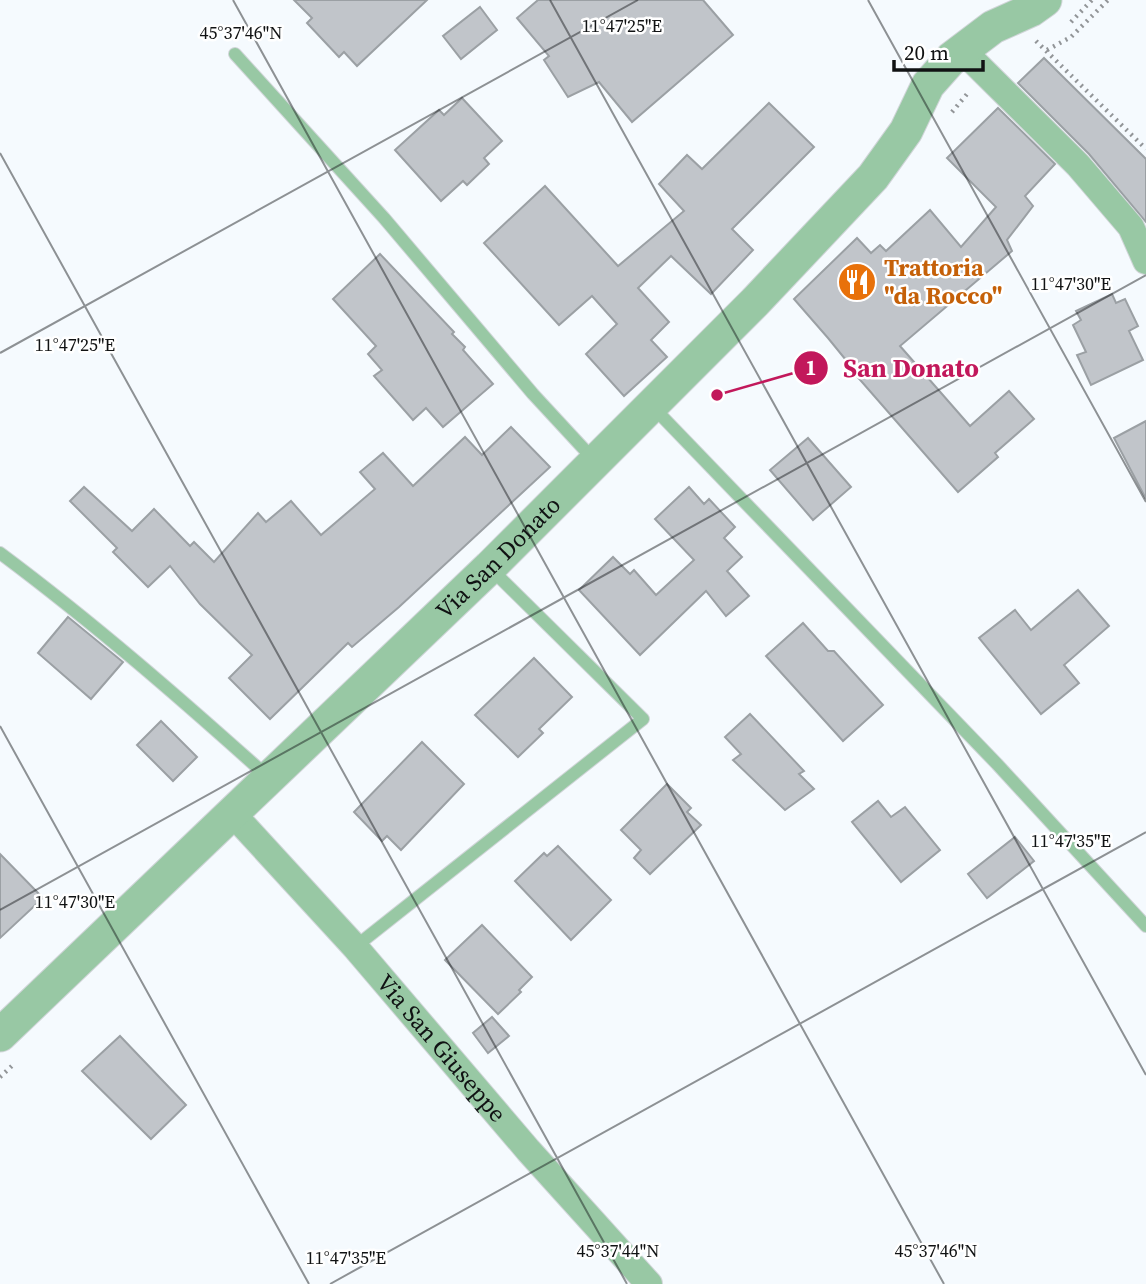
<svg xmlns="http://www.w3.org/2000/svg" width="1146" height="1284" viewBox="0 0 1146 1284" font-family="'Source Serif 4',serif">
	<style>
		.building { fill: #c1c5ca; stroke: #9ba0a4; stroke-width: 2 }
		.lines { fill: none; stroke-linecap: round; stroke-linejoin: round }
		.service-casing { stroke: #d0d5d8; stroke-width: 14 }
		.minor-casing { stroke: #d0d5d8; stroke-width: 28 }
		.tertiary-casing { stroke: #d0d5d8; stroke-width: 35 }
		.path { stroke: #929598; stroke-width: 4.5; stroke-dasharray: 2 5; stroke-linecap: butt }
		.service { stroke: #98c8a4; stroke-width: 12 }
		.minor { stroke: #98c8a4; stroke-width: 26 }
		.tertiary { stroke: #98c8a4; stroke-width: 33 }
		.ticks { fill: none; stroke: #101213; stroke-width: 2; stroke-opacity: 0.45 }
		.labels { text-anchor: middle; stroke-width: 5; stroke-linejoin: round; paint-order: stroke }
		.food-label { font-size: 24px; font-weight: bold; fill: #c56008; stroke: #fff; text-anchor: start }
		.street-label { font-size: 24px; fill: #101213; stroke: #fff }
		.ticks-label { font-size: 18px; text-anchor: middle; fill: #101213; stroke: #fff; stroke-width: 5; stroke-linejoin: round; paint-order: stroke }
		.leader { fill: none; stroke: #c2185b; stroke-width: 2.5 }
		.callout-dot { fill: #c2185b; stroke: #fff; stroke-width: 2.5 }
		.mark-label { font-size: 21px; text-anchor: middle; font-weight: bold; fill: #fff }
		.callout-label { font-size: 26px; text-anchor: middle; font-weight: bold; fill: #c2185b; stroke: #fff; stroke-width: 5; stroke-linejoin: round; paint-order: stroke }
	</style>
	<rect width="100%" height="100%" fill="#f5fafe"/>
	<g class="building">
		<path d="M 294,0 L 427,0 L 357,66 L 344,52 L 339,57 L 307,23 L 312,18 Z"/>
		<path d="M 538,0 L 703,0 L 733,35 L 632,122 L 599,82 L 568,97 L 544,60 L 549,56 L 517,18 Z"/>
		<path d="M 480,7 L 497,30 L 461,59 L 443,36 Z"/>
		<path d="M 1044,58 L 1146,159 L 1146,222 L 1089,154 L 1018,83 Z"/>
		<path d="M 462,98 L 502,141 L 484,158 L 489,164 L 467,185 L 463,181 L 441,201 L 395,150 L 439,110 L 444,115 Z"/>
		<path d="M 769,103 L 814,147 L 732,229 L 753,250 L 711,294 L 671,256 L 638,288 L 669,322 L 651,340 L 667,357 L 624,396 L 586,354 L 617,324 L 592,296 L 559,325 L 484,243 L 545,186 L 618,266 L 684,211 L 659,184 L 687,155 L 702,169 Z"/>
		<path d="M 998,108 L 1055,164 L 1025,196 L 1033,206 L 1007,240 L 1012,251 L 900,346 L 970,426 L 1009,391 L 1034,419 L 995,453 L 998,457 L 958,492 L 848,366 L 850,365 L 828,338 L 794,299 L 857,238 L 871,253 L 880,245 L 886,251 L 930,210 L 961,247 L 996,207 L 947,158 Z"/>
		<path d="M 380,254 L 454,332 L 452,334 L 465,347 L 463,350 L 493,384 L 443,427 L 426,408 L 413,420 L 374,376 L 382,370 L 368,354 L 376,346 L 333,299 Z"/>
		<path d="M 1112,294 L 1116,303 L 1125,299 L 1138,326 L 1129,331 L 1143,360 L 1091,385 L 1077,355 L 1086,352 L 1073,325 L 1081,320 L 1076,311 Z"/>
		<path d="M 1146,421 L 1146,499 L 1114,438 Z"/>
		<path d="M 511,427 L 550,467 L 399,607 L 352,647 L 348,643 L 270,719 L 229,678 L 252,655 L 200,604 L 170,566 L 148,587 L 113,552 L 117,548 L 70,501 L 84,487 L 132,531 L 154,509 L 190,546 L 194,542 L 214,562 L 258,513 L 266,522 L 291,501 L 321,535 L 375,489 L 360,472 L 383,453 L 413,486 L 465,437 L 482,455 Z"/>
		<path d="M 808,438 L 851,487 L 813,520 L 770,470 Z"/>
		<path d="M 689,487 L 704,504 L 709,499 L 735,527 L 724,538 L 742,557 L 727,571 L 749,596 L 726,616 L 706,591 L 640,655 L 579,590 L 613,557 L 630,574 L 634,570 L 656,595 L 694,560 L 655,519 Z"/>
		<path d="M 1078,590 L 1109,626 L 1064,665 L 1079,683 L 1041,714 L 979,638 L 1015,610 L 1031,630 Z"/>
		<path d="M 68,617 L 123,662 L 91,699 L 38,653 Z"/>
		<path d="M 803,623 L 828,651 L 834,651 L 883,705 L 843,741 L 766,656 Z"/>
		<path d="M 534,658 L 572,697 L 539,729 L 543,733 L 518,757 L 475,715 Z"/>
		<path d="M 750,714 L 804,771 L 799,774 L 814,789 L 785,810 L 733,760 L 741,754 L 725,737 Z"/>
		<path d="M 161,721 L 197,757 L 173,781 L 137,745 Z"/>
		<path d="M 422,742 L 464,784 L 401,850 L 387,836 L 382,841 L 354,812 Z"/>
		<path d="M 667,784 L 691,808 L 687,812 L 701,825 L 650,874 L 634,858 L 641,850 L 621,830 Z"/>
		<path d="M 878,801 L 891,817 L 905,807 L 940,850 L 901,882 L 852,822 Z"/>
		<path d="M 1015,837 L 1034,861 L 987,898 L 968,874 Z"/>
		<path d="M 558,846 L 611,900 L 571,940 L 515,881 L 544,853 L 547,856 Z"/>
		<path d="M 0,854 L 43,898 L 0,938 Z"/>
		<path d="M 482,925 L 532,977 L 519,990 L 521,992 L 498,1014 L 445,960 Z"/>
		<path d="M 492,1017 L 509,1036 L 488,1053 L 473,1033 Z"/>
		<path d="M 120,1036 L 186,1105 L 151,1139 L 82,1071 Z"/>
	</g>
	<g class="lines">
		<defs>
			<g id="service">
				<path d="M 235,54 L 384,218 L 533,394 L 595,461"/>
				<path d="M 652,406 L 997,764 L 1146,926"/>
				<path d="M 0,553 C 94,623 181,699 268,777"/>
				<path d="M 355,947 L 643,719 L 491,569"/>
			</g>
			<g id="minor">
				<path d="M 961,49 L 1078,165 L 1131,227 L 1146,261"/>
				<path id="s1" d="M 232,813 L 355,947 L 528,1150 L 649,1284"/>
			</g>
			<g id="tertiary">
				<path id="s2" d="M 0,1035 L 490,567 L 755,302 L 873,177 L 906,131 L 928,85 L 952,58 L 993,27 L 1031,10 L 1045,0"/>
			</g>
		</defs>
		<use href="#service" class="service-casing"/>
		<use href="#minor" class="minor-casing"/>
		<use href="#tertiary" class="tertiary-casing"/>
		<g class="path">
			<path d="M 1071,22 L 1092,0"/>
			<path d="M 1036,41 L 1146,149"/>
			<path d="M 1047,50 L 1071,37 L 1108,0"/>
			<path d="M 952,112 L 967,94"/>
			<path d="M 0,1077 L 14,1064"/>
		</g>
		<use href="#service" class="service"/>
		<use href="#minor" class="minor"/>
		<use href="#tertiary" class="tertiary"/>
	</g>
	<path class="ticks" d="M 233,0 L 944,1284M 550,0 L 1146,1075M 868,0 L 1146,502M 0,153 L 627,1284M 0,353 L 638,0M 0,726 L 309,1284M 0,910 L 1146,275M 330,1284 L 1146,832"/>
	<defs>
		<symbol id="restaurant-disc" viewBox="-11 -11 22 22"><circle r="9.5" fill="#e8710a" stroke="#fff"/><path d="M-5-6h1v4h1v-4h1v4h1v-4h1v5L-1.5 .5V6h-2V.5L-5-1ZM5-6V6H3V1.5H1.5Q1.5-4 5-6Z" fill="#fff"/></symbol>
	</defs>
	<g fill-rule="evenodd">
		<use href="#restaurant-disc" x="835" y="260" width="44" height="44"/>
	</g>
	<g class="labels">
		<g class="food-label">
			<text x="884" y="276">Trattoria<tspan x="884" dy="28">"da Rocco"</tspan></text>
		</g>
		<g class="street-label">
			<text dy="8" stroke="none"><textPath href="#s2" startOffset="690">Via San Donato</textPath></text>
			<text dy="8" stroke="none"><textPath href="#s1" startOffset="315">Via San Giuseppe</textPath></text>
		</g>
	</g>
	<g class="ticks-label">
		<text x="622" y="32">11°47'25"E</text>
		<text x="241" y="39">45°37'46"N</text>
		<text x="1071" y="290">11°47'30"E</text>
		<text x="75" y="351">11°47'25"E</text>
		<text x="1071" y="847">11°47'35"E</text>
		<text x="75" y="908">11°47'30"E</text>
		<text x="618" y="1257">45°37'44"N</text>
		<text x="936" y="1257">45°37'46"N</text>
		<text x="346" y="1264">11°47'35"E</text>
	</g>
	<path class="leader" d="M717 395L811 368"/>
	<g class="callout-dot">
		<circle cx="717" cy="395" r="7"/>
		<circle cx="811" cy="368" r="18"/>
	</g>
	<g class="mark-label">
		<text x="811" y="375">1</text>
	</g>
	<g class="callout-label">
		<text x="911" y="377">San Donato</text>
	</g>
	<path d="M894 60v10h89v-10" fill="none" stroke="#101213" stroke-width="3.5"/>
	<text x="904" y="60" font-size="21" fill="#101213" stroke="#ffffff" stroke-width="5" paint-order="stroke">20 m</text>
</svg>
